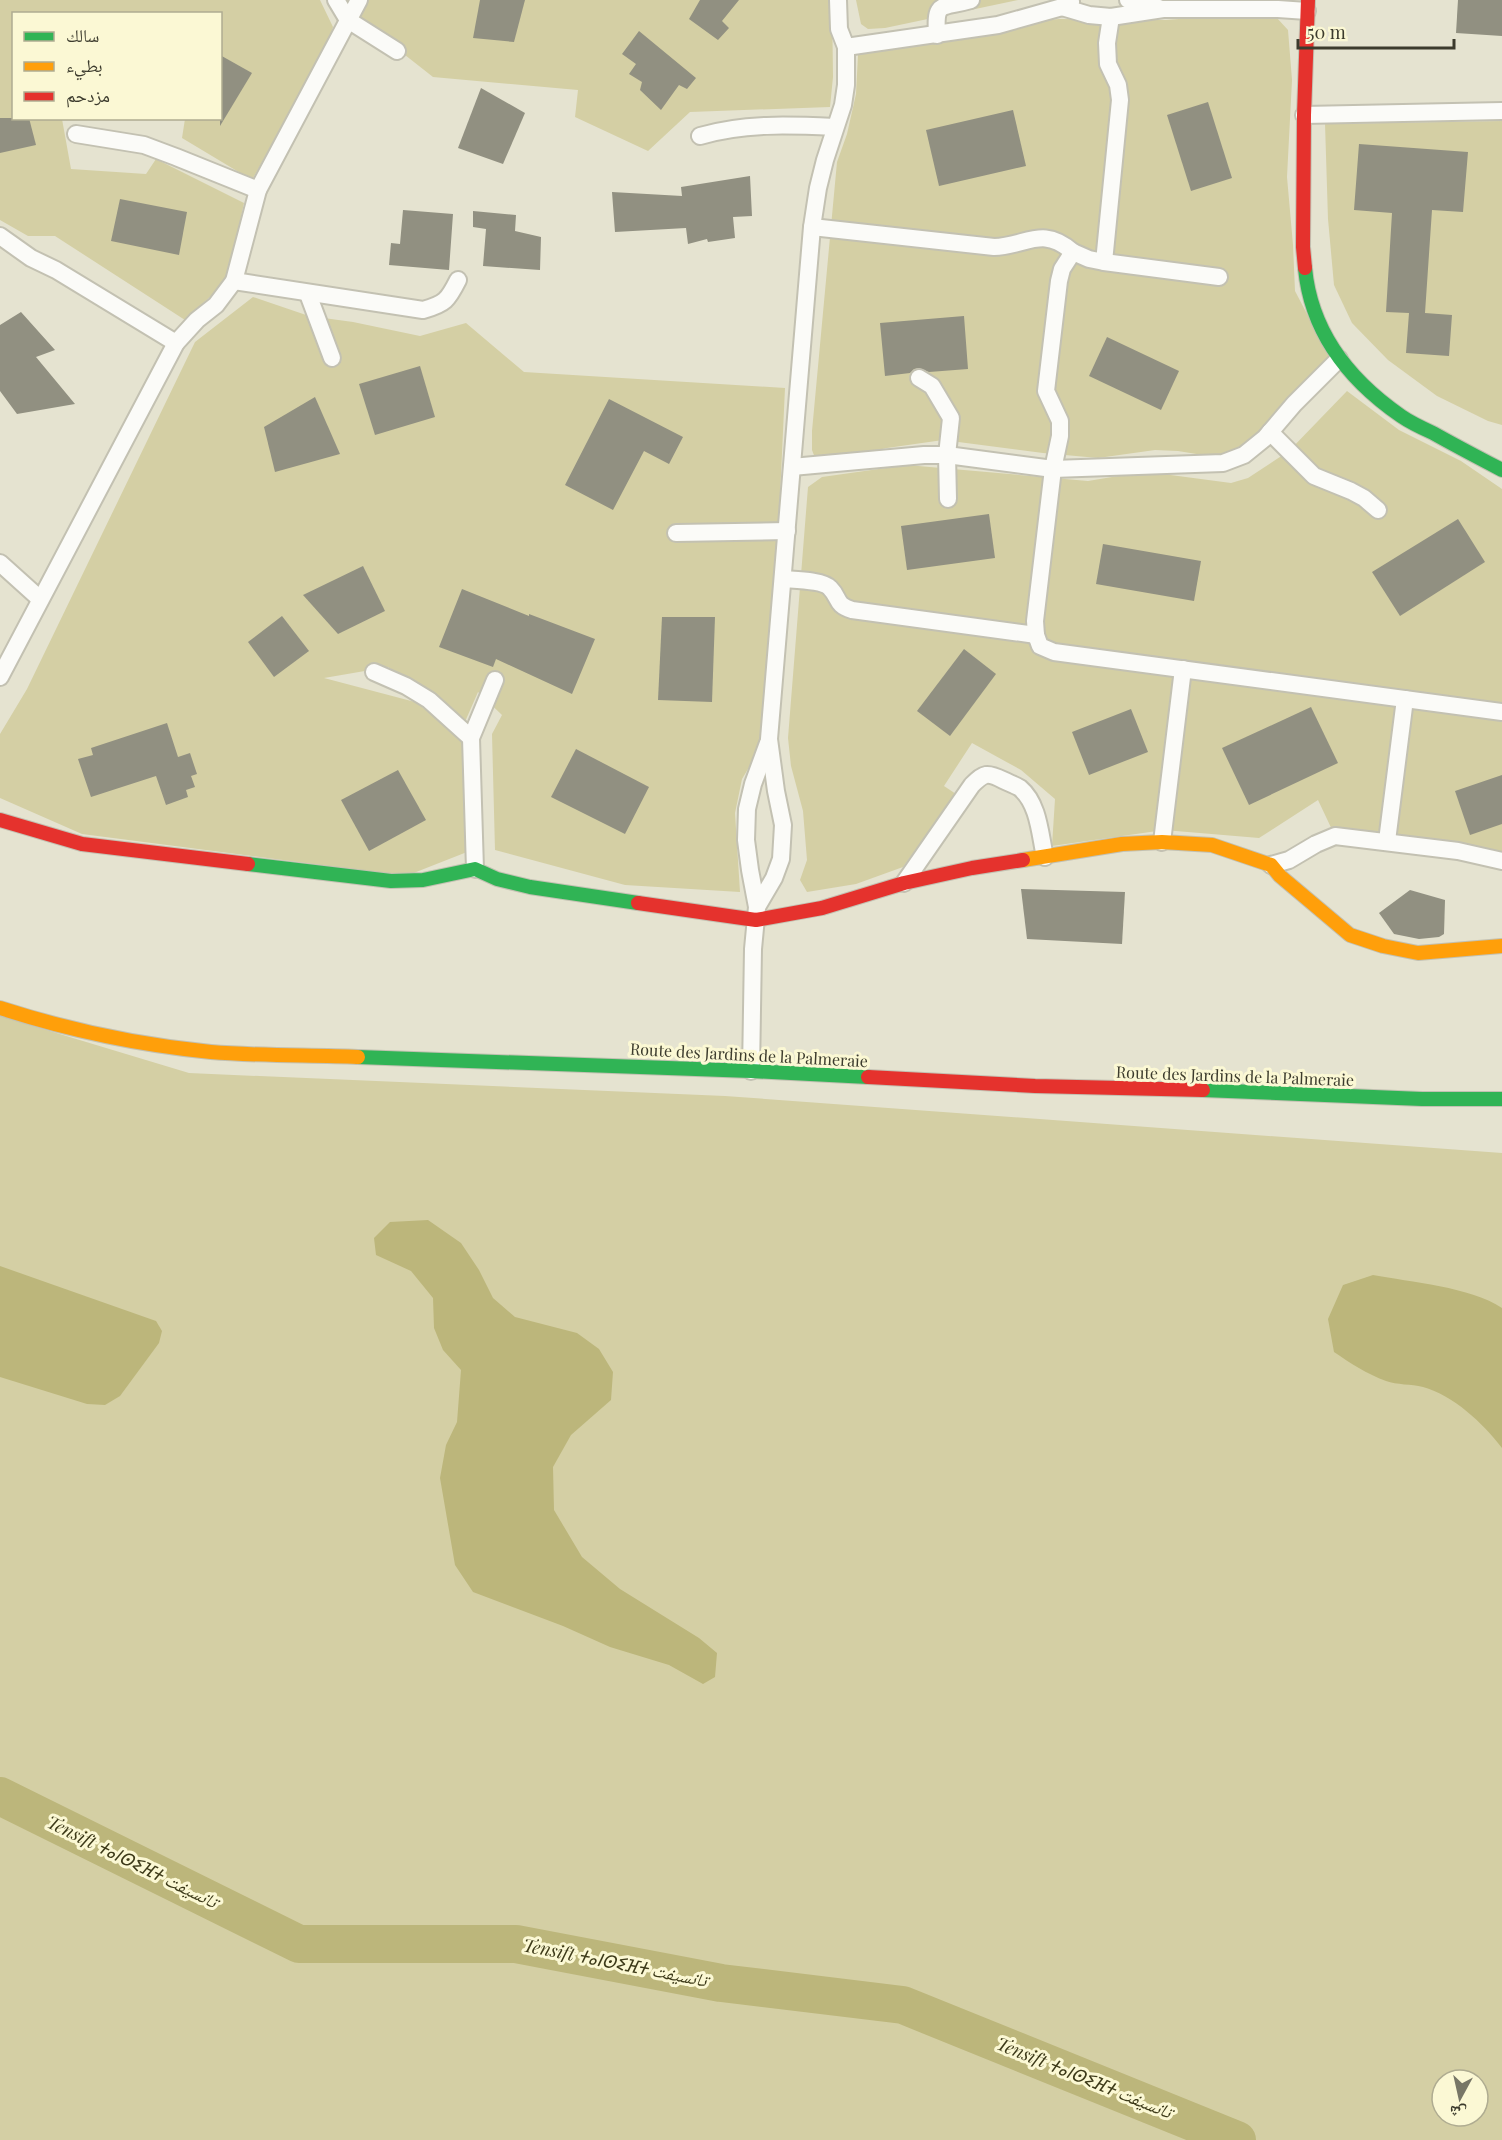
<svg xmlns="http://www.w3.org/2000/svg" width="1502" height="2140" viewBox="0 0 1502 2140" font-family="'Playfair Display','Noto Naskh Arabic','Noto Sans Tifinagh',serif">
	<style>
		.green { fill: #d4cfa4; fill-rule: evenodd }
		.water { fill: #bcb67b }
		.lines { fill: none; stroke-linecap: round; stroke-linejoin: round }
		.river { stroke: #bcb67b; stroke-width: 38 }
		.building { fill: #919081 }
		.street-casing { stroke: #c3c1b2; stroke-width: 20 }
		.fast-casing { stroke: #c3c1b2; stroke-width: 16 }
		.slow-casing { stroke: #c3c1b2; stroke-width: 16 }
		.jam-casing { stroke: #c3c1b2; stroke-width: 16 }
		.street { stroke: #fbfbf8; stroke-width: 16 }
		.fast { stroke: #30b455; stroke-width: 14 }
		.slow { stroke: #ff9f0a; stroke-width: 14 }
		.jam { stroke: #e5322d; stroke-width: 14 }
		.labels { text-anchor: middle; stroke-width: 6; stroke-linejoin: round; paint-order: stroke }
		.street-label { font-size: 16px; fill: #3c3b2d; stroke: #fbf8d4 }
		.water-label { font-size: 18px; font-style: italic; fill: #3d3a19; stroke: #fbf8d4 }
	</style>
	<rect width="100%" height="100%" fill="#e5e3d0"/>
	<g class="green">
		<path d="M 0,0 L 320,0 L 333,27 L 329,41 L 252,180 L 182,138 L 185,119 L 220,118 L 220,14 L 14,14 L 14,118 L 69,119 L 62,119 L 71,169 L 146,174 L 156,159 L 244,203 L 227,281 L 185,320 L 55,236 L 28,236 L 0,220 Z"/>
		<path d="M 369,0 L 832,0 L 833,77 L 830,107 L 690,112 L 648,151 L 575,117 L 578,90 L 433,77 L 358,18 Z"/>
		<path d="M 856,0 L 1018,0 L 885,28 L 868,29 L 861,24 Z"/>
		<path d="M 1255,13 L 1277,18 L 1288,30 L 1292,80 L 1287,177 L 1293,245 L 1295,291 L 1317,333 L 1333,359 L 1261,435 L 1221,458 L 1178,451 L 1155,450 L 1098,458 L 1043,453 L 943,440 L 887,448 L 831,460 L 815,458 L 812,450 L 812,431 L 837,162 L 847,134 L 856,94 L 858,55 L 864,48 L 1015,23 L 1059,19 L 1166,20 Z"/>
		<path d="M 1502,121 L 1502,425 L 1488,421 L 1437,396 L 1388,360 L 1352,323 L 1334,285 L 1328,219 L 1325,124 Z"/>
		<path d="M 253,297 L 309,316 L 353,322 L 420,336 L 466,323 L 524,372 L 785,388 L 778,540 L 760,749 L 742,779 L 735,813 L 740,892 L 625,885 L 495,850 L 492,734 L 502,715 L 478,692 L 464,724 L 388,667 L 324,678 L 415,702 L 466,738 L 467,852 L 406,876 L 82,834 L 0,798 L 0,734 L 27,689 L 195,342 Z"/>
		<path d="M 1347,391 L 1399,430 L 1461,461 L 1502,489 L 1502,851 L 1496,854 L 1335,836 L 1318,800 L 1259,838 L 1164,830 L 1052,846 L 1055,799 L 1021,770 L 972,743 L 944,786 L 956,794 L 903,867 L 856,884 L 807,892 L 800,880 L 807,860 L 803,811 L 791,766 L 788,738 L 808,487 L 822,477 L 907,465 L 1088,481 L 1124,475 L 1163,474 L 1231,483 L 1248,478 L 1289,451 Z"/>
		<path d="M 0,1016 L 189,1073 L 725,1096 L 1502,1153 L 1502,2140 L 0,2140 ZM 1442,2080 L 1478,2080 L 1478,2116 L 1442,2116 Z"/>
	</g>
	<g class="water">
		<path d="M 428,1220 L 461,1243 L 479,1270 L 493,1298 L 515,1317 L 577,1333 L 599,1349 L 613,1372 L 611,1400 L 571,1435 L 553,1467 L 554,1510 L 582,1557 L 620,1589 L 699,1638 L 717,1653 L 715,1677 L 703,1684 L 669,1665 L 610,1647 L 563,1626 L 473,1592 L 455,1565 L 440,1478 L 446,1445 L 457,1422 L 461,1370 L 443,1350 L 434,1328 L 433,1298 L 411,1271 L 376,1255 L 374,1238 L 390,1222 Z"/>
		<path d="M 0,1266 L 156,1321 L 162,1331 L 159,1343 L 120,1396 L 105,1405 L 87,1404 L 0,1377 Z"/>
		<path d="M 1373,1275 C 1410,1282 1471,1287 1502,1308 L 1502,1448 C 1483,1423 1453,1395 1423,1387 C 1411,1384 1397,1385 1386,1381 C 1367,1374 1350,1363 1334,1352 L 1328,1319 L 1343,1285 Z"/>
	</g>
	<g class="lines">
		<path class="river" d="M 0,1796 L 299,1944 L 516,1944 L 721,1983 L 903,2005 L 1237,2140"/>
	</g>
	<g class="building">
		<path d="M 480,0 L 525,0 L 514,42 L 473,38 Z"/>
		<path d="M 700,0 L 739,0 L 722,21 L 729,28 L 718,40 L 689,19 Z"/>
		<path d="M 1458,0 L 1502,0 L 1502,36 L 1456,33 Z"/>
		<path d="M 639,31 L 696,78 L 687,89 L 679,85 L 661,110 L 640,90 L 642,82 L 629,74 L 636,64 L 622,54 Z"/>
		<path d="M 220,55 L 252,73 L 220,126 Z"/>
		<path d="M 481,88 L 525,113 L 503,164 L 458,148 Z"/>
		<path d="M 1208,102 L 1232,178 L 1191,191 L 1167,115 Z"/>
		<path d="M 1013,110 L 1026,166 L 939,186 L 926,130 Z"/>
		<path d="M 0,118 L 29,118 L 36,145 L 0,153 Z"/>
		<path d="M 1359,144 L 1468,152 L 1463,212 L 1432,210 L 1425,313 L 1452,315 L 1449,356 L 1406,353 L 1409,313 L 1386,312 L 1392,213 L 1354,210 Z"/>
		<path d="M 750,176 L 752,216 L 733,217 L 735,238 L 708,242 L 707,239 L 688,244 L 686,228 L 615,232 L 612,192 L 682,196 L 681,187 Z"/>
		<path d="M 120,199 L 187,212 L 179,255 L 111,241 Z"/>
		<path d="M 403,210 L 453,214 L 449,270 L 389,265 L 391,243 L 400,244 Z"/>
		<path d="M 473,211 L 516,215 L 515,231 L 541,237 L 540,270 L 483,266 L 486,229 L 473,227 Z"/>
		<path d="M 21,312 L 55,350 L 36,357 L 75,404 L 17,414 L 0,391 L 0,325 Z"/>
		<path d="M 964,316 L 968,369 L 929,372 L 919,368 L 914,369 L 910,373 L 885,376 L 880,323 Z"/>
		<path d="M 1107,337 L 1179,371 L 1161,410 L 1089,376 Z"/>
		<path d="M 420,366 L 435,417 L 375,435 L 359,384 Z"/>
		<path d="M 315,397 L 340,454 L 275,472 L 264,427 Z"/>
		<path d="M 609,399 L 683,437 L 669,464 L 644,451 L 613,510 L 565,485 Z"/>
		<path d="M 989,514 L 995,558 L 907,570 L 901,526 Z"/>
		<path d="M 1458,519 L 1485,562 L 1400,616 L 1372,572 Z"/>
		<path d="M 1103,544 L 1201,561 L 1194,601 L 1096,584 Z"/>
		<path d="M 363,566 L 385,611 L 338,634 L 303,595 Z"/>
		<path d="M 462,589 L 529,616 L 529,614 L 595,639 L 572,694 L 496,659 L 493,667 L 439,647 Z"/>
		<path d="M 282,616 L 309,651 L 274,677 L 248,642 Z"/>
		<path d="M 662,617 L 715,617 L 712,702 L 658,700 Z"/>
		<path d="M 964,649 L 996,674 L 950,736 L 917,711 Z"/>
		<path d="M 1311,707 L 1338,763 L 1249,805 L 1222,748 Z"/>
		<path d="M 1131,709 L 1148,752 L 1089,775 L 1072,732 Z"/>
		<path d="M 167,723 L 178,757 L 190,753 L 197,774 L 191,776 L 195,787 L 186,790 L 188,797 L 166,805 L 156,776 L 91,797 L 78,759 L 93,755 L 91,748 Z"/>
		<path d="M 576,749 L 649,787 L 625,834 L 551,797 Z"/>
		<path d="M 398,770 L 426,820 L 369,851 L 341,800 Z"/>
		<path d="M 1502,775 L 1502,824 L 1470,835 L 1455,791 Z"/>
		<path d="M 1021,889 L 1125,892 L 1122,944 L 1027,939 Z"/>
		<path d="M 1410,890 L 1445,900 L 1444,934 L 1439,937 L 1419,939 L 1394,934 L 1379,913 Z"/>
	</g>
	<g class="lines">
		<defs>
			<g id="street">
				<path d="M 336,0 L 348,20 L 397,51"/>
				<path d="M 1128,0 L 1159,8"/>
				<path d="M 1062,7 L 1089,15 L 1111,17 L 1163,9 L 1278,9 L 1307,11"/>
				<path d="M 937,35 C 935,0 940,9 971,0"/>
				<path d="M 846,47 L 998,25 L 1062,7 L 1071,2"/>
				<path d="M 1304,115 L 1502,111"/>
				<path d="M 76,134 L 144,145 L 176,157 L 258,190"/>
				<path d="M 700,136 C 744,123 789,125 835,127"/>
				<path d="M 812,227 L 994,247 C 1027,246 1042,225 1073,252"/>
				<path d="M 0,236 L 31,258 L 56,270 L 176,343"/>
				<path d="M 1104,262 L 1120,100 L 1118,85 L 1108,64 L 1107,43 L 1111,17"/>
				<path d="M 1219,277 L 1104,262 L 1089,259 L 1073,252 L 1062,269 L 1059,281 L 1046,391 L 1060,421 L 1060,436 L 1053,469 L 1035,621 L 1036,635 L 1040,646 L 1054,652 L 1502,712"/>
				<path d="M 234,281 L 423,310 C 445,304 448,300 458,280"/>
				<path d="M 308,294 L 332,358"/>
				<path d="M 919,378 L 932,386 L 951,418 L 947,455 L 948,499"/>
				<path d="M 1270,432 L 1314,476 L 1351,491 L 1364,498 L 1378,510"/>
				<path d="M 792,467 L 924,455 L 947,455 L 1053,469 L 1223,463 L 1244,455 L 1265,438 L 1294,404 L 1339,359"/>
				<path d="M 676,533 L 787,531"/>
				<path d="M 0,563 L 40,599"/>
				<path d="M 783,579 C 794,580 823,580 830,588 C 840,598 835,605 852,610 L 1036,635"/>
				<path d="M 374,672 L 406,686 L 429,700 L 471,738"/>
				<path d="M 0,677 L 176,343 L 197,320 L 216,305 L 234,281 L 258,190 L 359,0"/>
				<path d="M 1387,841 L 1405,699"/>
				<path d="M 1162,842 L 1183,669"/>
				<path d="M 1271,865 L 1289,860 L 1316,844 L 1335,836 L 1458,851 L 1502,861"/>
				<path d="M 475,869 L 471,738 L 495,680"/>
				<path d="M 904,883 L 972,785 C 984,773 987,772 1003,780 C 1009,783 1015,785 1020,788 C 1039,804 1040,835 1045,857"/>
				<path d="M 757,907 L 774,878 L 781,859 L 783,825 L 776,791 L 769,739 L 812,227 L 818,188 L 825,160 L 843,105 L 846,85 L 846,47 L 839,29 L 838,0"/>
				<path d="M 751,1071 L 753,949 L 757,907 L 750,870 L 746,840 L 747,809 L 753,784 L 768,743"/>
			</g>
			<g id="fast">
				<path d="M 1305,268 C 1311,332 1349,380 1401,416 C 1411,423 1422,428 1433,433 C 1456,446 1479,458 1502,470"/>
				<path d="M 248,864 L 391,881 L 423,880 L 475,869 L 497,879 L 530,887 L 638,903"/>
				<path d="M 358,1057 L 751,1071 L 868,1077"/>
				<path d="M 1203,1090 L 1422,1099 L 1502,1099"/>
			</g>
			<g id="slow">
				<path d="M 1023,860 L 1122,844 L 1162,842 L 1212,845 L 1271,865 L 1280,876 L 1350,935 L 1383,946 L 1418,953 L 1502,946"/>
				<path d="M 0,1008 C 68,1030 140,1045 211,1052 C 260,1056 309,1055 358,1057"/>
			</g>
			<g id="jam">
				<path d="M 1305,268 L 1303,247 L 1304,115 L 1308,0"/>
				<path d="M 0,820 L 82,844 L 248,864"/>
				<path d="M 638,903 L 756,920 L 822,908 L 904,883 L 972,868 L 1023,860"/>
				<path d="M 868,1077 L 1035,1086 L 1203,1090"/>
			</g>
		</defs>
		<use href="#street" class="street-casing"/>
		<use href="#fast" class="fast-casing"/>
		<use href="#slow" class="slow-casing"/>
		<use href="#jam" class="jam-casing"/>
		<use href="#street" class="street"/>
		<use href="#fast" class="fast"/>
		<use href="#slow" class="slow"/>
		<use href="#jam" class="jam"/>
	</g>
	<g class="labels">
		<g class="street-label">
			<text transform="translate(749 1055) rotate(3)" y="6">Route des Jardins de la Palmeraie</text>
			<text transform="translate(1235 1076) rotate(2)" y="6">Route des Jardins de la Palmeraie</text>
		</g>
		<g class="water-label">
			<text transform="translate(132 1862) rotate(26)" y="6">Tensift ⵜⴰⵏⵙⵉⴼⵜ تانسيفت</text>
			<text transform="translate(615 1963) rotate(11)" y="6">Tensift ⵜⴰⵏⵙⵉⴼⵜ تانسيفت</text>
			<text transform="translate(1084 2078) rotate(22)" y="6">Tensift ⵜⴰⵏⵙⵉⴼⵜ تانسيفت</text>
		</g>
	</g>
	<rect x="12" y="12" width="210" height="108" fill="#fbf8d4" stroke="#afac91" stroke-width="1.5"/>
	<rect x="24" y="32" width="30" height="9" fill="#30b455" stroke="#afac91" stroke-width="1.5"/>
	<text x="66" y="42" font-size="18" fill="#3c3b2d">سالك</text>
	<rect x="24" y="62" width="30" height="9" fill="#ff9f0a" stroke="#afac91" stroke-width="1.5"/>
	<text x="66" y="72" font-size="18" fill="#3c3b2d">بطيء</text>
	<rect x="24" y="92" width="30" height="9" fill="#e5322d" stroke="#afac91" stroke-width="1.5"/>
	<text x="66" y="102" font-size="18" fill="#3c3b2d">مزدحم</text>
	<g transform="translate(1460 2098) rotate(188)"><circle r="28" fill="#fbf8d4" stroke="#afac91" stroke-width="1.5"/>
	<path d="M0-4.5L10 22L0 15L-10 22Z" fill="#777666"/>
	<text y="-9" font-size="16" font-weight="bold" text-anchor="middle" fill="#3c3b2d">ش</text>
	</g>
	<path d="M1298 39v9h156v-9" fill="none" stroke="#3c3b2d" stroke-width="3"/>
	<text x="1307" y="39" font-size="18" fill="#3c3b2d" stroke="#fbf8d4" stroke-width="4.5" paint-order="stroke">50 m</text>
</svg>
